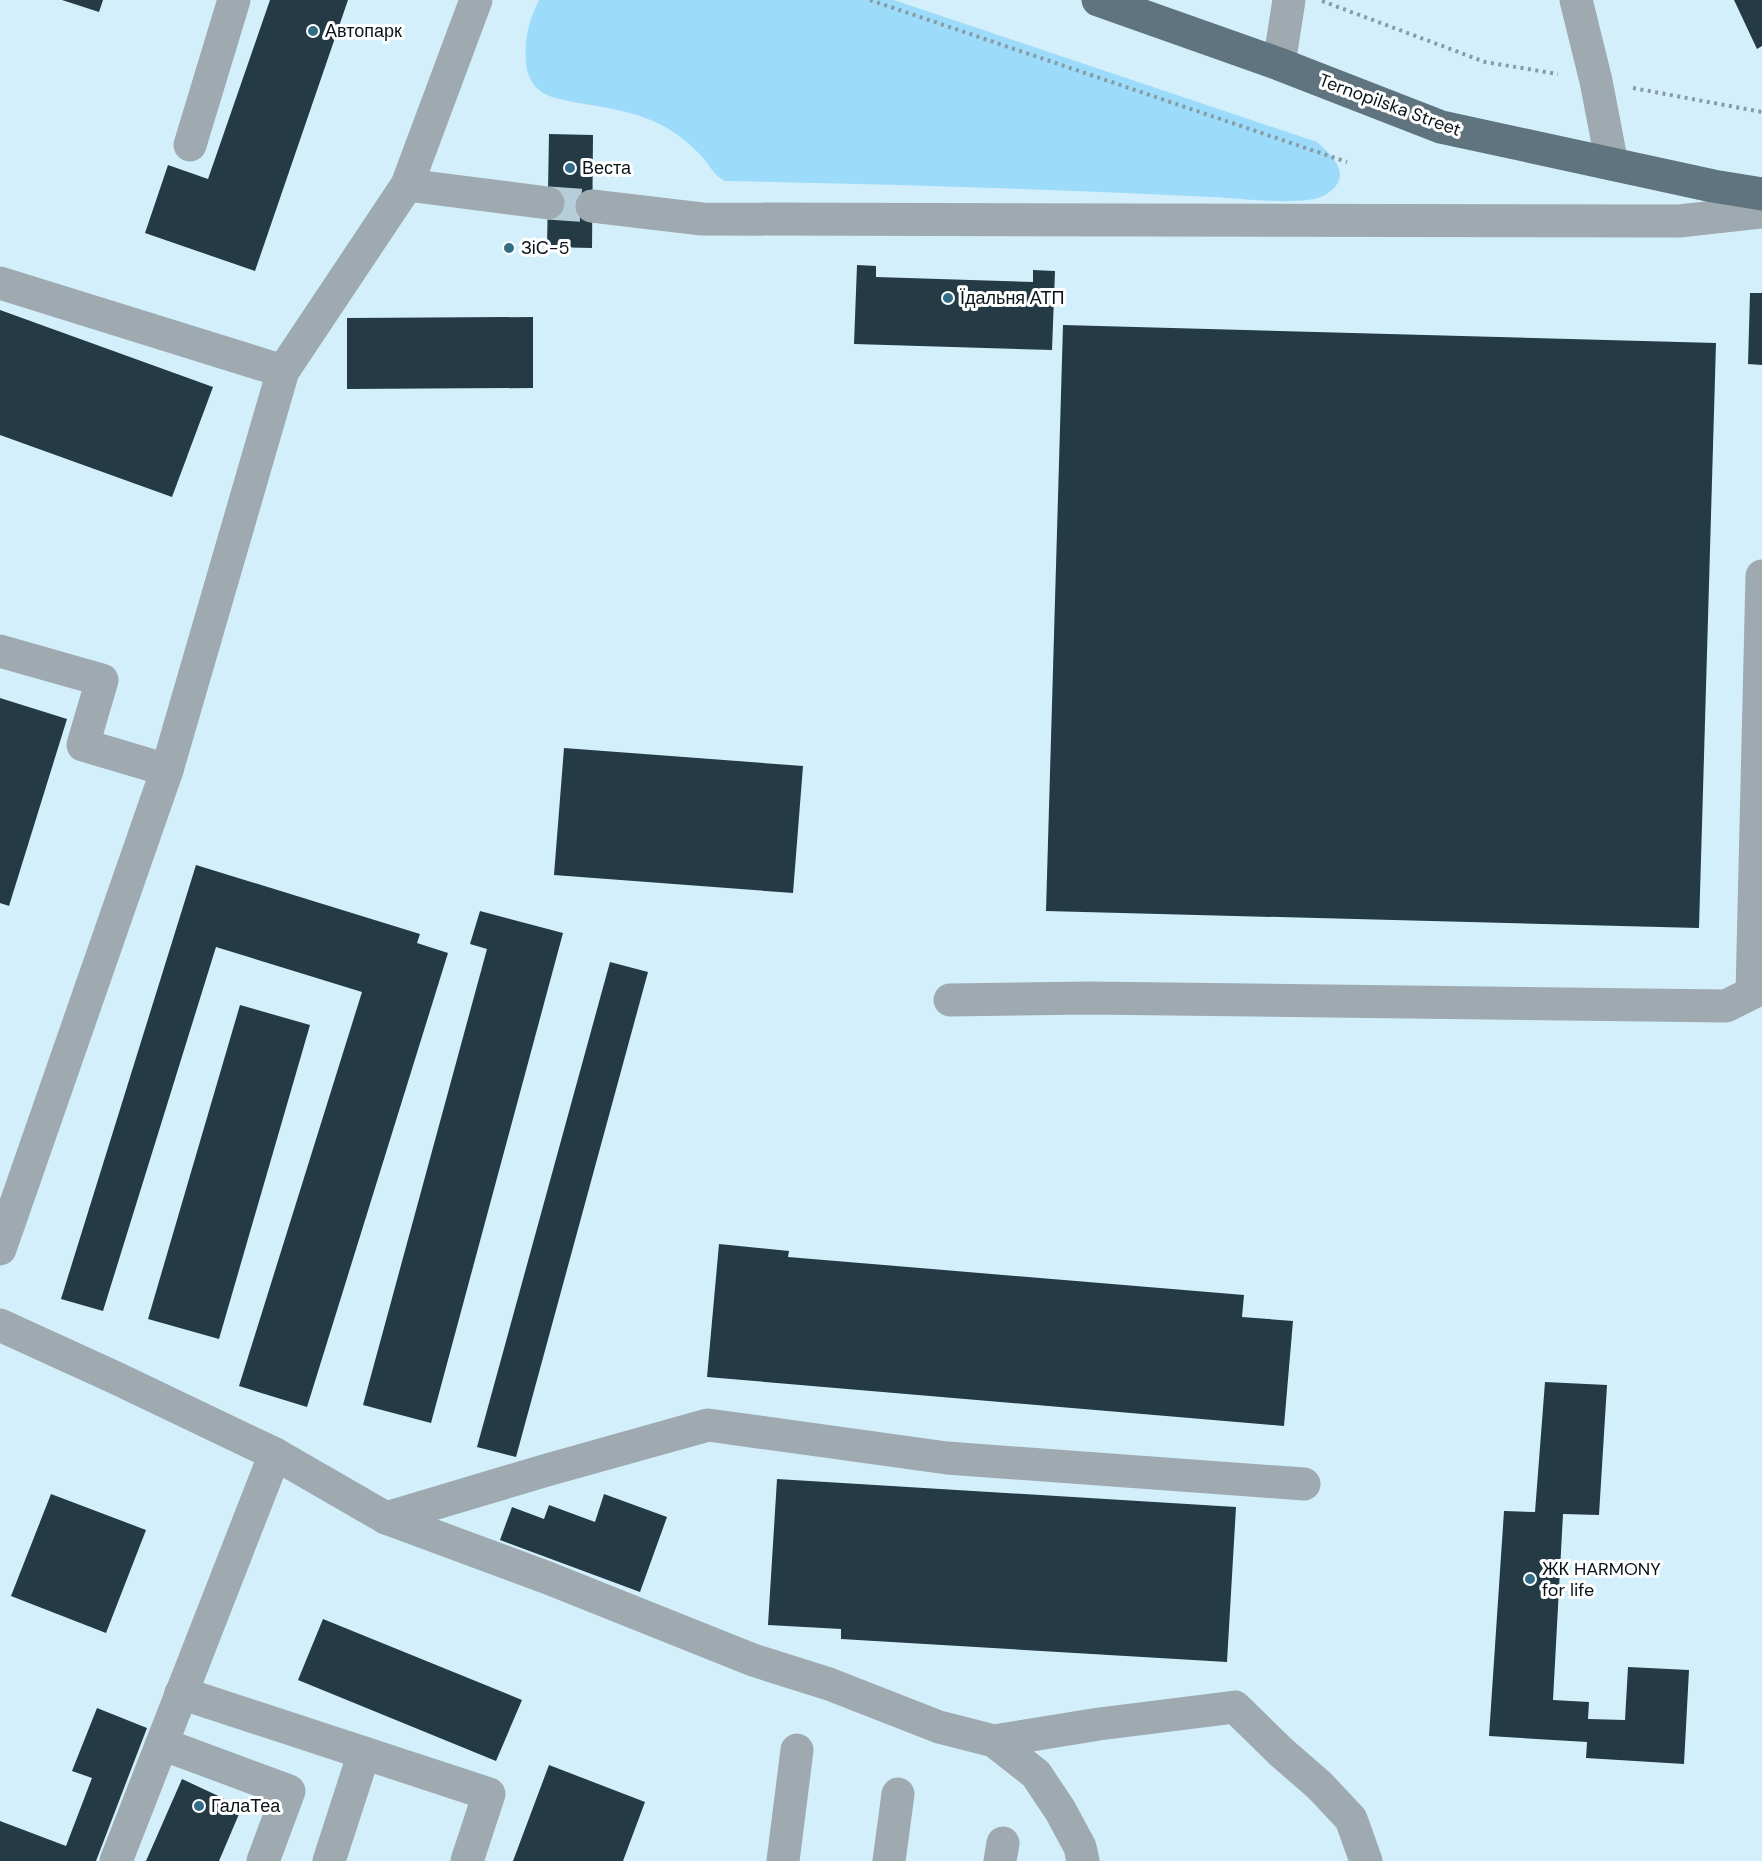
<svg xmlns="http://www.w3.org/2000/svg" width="1762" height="1861" viewBox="0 0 1762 1861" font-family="'DM Sans',sans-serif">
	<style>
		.green { fill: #9cdbf9 }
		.building { fill: #243b45 }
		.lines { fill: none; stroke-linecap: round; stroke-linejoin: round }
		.minor-tunnel { stroke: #b6ceda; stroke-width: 33; stroke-dasharray: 33 16; stroke-linecap: butt }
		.path { stroke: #869ba4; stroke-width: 4; stroke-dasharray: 3 4.5; stroke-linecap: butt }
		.minor { stroke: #9eaaaf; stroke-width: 33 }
		.major { stroke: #5f747e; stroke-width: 33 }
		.poi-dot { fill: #336c86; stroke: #fff; stroke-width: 2 }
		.labels { text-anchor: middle; stroke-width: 6; stroke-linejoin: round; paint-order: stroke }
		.poi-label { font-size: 18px; fill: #0a1318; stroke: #fff; text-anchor: start }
		.street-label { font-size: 18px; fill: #0a1318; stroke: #fff }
	</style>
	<rect width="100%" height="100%" fill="#d4effc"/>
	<path class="green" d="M 539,0 L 894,0 L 1317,142 C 1335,158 1354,177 1325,195 C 1307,207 1236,198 1212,197 C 1050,189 888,184 725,181 C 715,176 711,168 704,159 C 689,142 673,130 653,121 C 628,110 600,107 573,102 C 562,99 548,98 539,90 C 531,84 526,71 526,62 C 524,39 529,20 539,0 Z"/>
	<g class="building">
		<path d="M 62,0 L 103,0 L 99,12 Z"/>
		<path d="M 270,0 L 348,0 L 255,271 L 145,233 L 168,165 L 208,179 Z"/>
		<path d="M 1734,0 L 1762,0 L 1762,46 L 1757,49 Z"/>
		<path d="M 549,134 L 593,135 L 592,248 L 547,247 Z"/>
		<path d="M 857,265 L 876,266 L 876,277 L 1033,282 L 1033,270 L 1055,271 L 1052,350 L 854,344 Z"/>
		<path d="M 1750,293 L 1762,293 L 1762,365 L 1748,364 Z"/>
		<path d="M 0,310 L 213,387 L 172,497 L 0,435 Z"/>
		<path d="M 533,317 L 533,388 L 347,389 L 347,318 Z"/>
		<path d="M 1063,325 L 1716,343 L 1699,928 L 1046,911 Z"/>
		<path d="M 0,698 L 67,719 L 9,906 L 0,903 Z"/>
		<path d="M 564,748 L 803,766 L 793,893 L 554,875 Z"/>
		<path d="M 196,865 L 420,934 L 417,943 L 448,953 L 307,1407 L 239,1386 L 362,992 L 216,947 L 103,1311 L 61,1299 Z"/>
		<path d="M 480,911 L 563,933 L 431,1423 L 363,1405 L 487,949 L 470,944 Z"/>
		<path d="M 610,962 L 648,972 L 516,1457 L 477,1447 Z"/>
		<path d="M 240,1005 L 310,1025 L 219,1339 L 148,1319 Z"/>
		<path d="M 719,1244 L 789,1251 L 788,1257 L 1244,1295 L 1242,1317 L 1293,1321 L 1284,1426 L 707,1377 Z"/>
		<path d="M 1545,1382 L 1607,1385 L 1599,1515 L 1563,1514 L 1553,1700 L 1589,1702 L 1588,1719 L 1625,1720 L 1628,1667 L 1689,1670 L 1684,1764 L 1586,1758 L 1587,1742 L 1489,1736 L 1504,1511 L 1535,1512 Z"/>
		<path d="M 777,1479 L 1236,1507 L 1227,1662 L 841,1639 L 841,1629 L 768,1625 Z"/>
		<path d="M 51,1494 L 146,1530 L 106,1633 L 11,1596 Z"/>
		<path d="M 604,1494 L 667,1517 L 640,1592 L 500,1540 L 512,1507 L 544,1519 L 549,1505 L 595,1522 Z"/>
		<path d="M 323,1619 L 522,1700 L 496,1761 L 298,1680 Z"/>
		<path d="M 97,1708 L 147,1728 L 96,1861 L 0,1861 L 0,1821 L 66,1846 L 92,1778 L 72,1771 Z"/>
		<path d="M 549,1765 L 645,1802 L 623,1861 L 513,1861 Z"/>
		<path d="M 182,1779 L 242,1807 L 219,1861 L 146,1861 Z"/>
	</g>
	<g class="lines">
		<path class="minor-tunnel" d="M 548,203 L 592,206"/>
		<g class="path">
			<path d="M 870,0 L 1347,162"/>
			<path d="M 1322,1 L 1485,62 L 1558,74"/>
			<path d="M 1633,88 L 1762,112"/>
		</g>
		<g class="minor">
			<path d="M 1576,0 L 1596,81 L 1612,164"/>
			<path d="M 1279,64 L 1289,0"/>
			<path d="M 190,145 L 234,0"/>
			<path d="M 407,185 L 548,203"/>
			<path d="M 592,206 L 702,219 L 1679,221 L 1762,212"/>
			<path d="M 0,283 L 283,371"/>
			<path d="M 0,651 L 102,680 L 83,745 L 167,770"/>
			<path d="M 950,1000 L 1089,998 L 1726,1006 L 1752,993 L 1762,576"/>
			<path d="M 0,1249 L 167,770 L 283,371 L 407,185 L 476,0"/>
			<path d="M 0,1325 L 116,1378 L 275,1454 L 386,1518 L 548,1578 L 753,1660 L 829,1684 L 939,1727 L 994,1741 L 1036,1774 L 1060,1810 L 1080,1847 L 1083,1861"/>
			<path d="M 386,1518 L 547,1470 L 708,1425 L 947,1458 L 1304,1484"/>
			<path d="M 181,1693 L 489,1794 L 467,1861"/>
			<path d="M 994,1741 L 1099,1724 L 1235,1707 L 1281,1752 L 1319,1785 L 1351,1819 L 1366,1861"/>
			<path d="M 162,1744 L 289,1791 L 263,1861"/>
			<path d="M 116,1861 L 275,1454"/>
			<path d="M 329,1861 L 364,1753"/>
			<path d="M 783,1861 L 797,1750"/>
			<path d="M 889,1861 L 898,1794"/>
			<path d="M 1000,1861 L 1003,1843"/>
		</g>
		<path class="major" d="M 1098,0 L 1279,64 L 1441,127 L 1713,186 L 1762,194"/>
	</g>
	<g class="poi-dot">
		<circle cx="313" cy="31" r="6"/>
		<circle cx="570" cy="168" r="6"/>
		<circle cx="509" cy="248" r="6"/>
		<circle cx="948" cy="298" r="6"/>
		<circle cx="1530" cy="1579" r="6"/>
		<circle cx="199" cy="1806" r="6"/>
	</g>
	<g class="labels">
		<g class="poi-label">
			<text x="325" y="37">Автопарк</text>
			<text x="582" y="174">Веста</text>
			<text x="521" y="254">ЗіС-5</text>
			<text x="960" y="304">Їдальня АТП</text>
			<text x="1542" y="1575">ЖК HARMONY<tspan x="1542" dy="21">for life</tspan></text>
			<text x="211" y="1812">ГалаТеа</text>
		</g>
		<g class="street-label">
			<text transform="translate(1390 105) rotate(20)" y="6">Ternopilska Street</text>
		</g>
	</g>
</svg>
